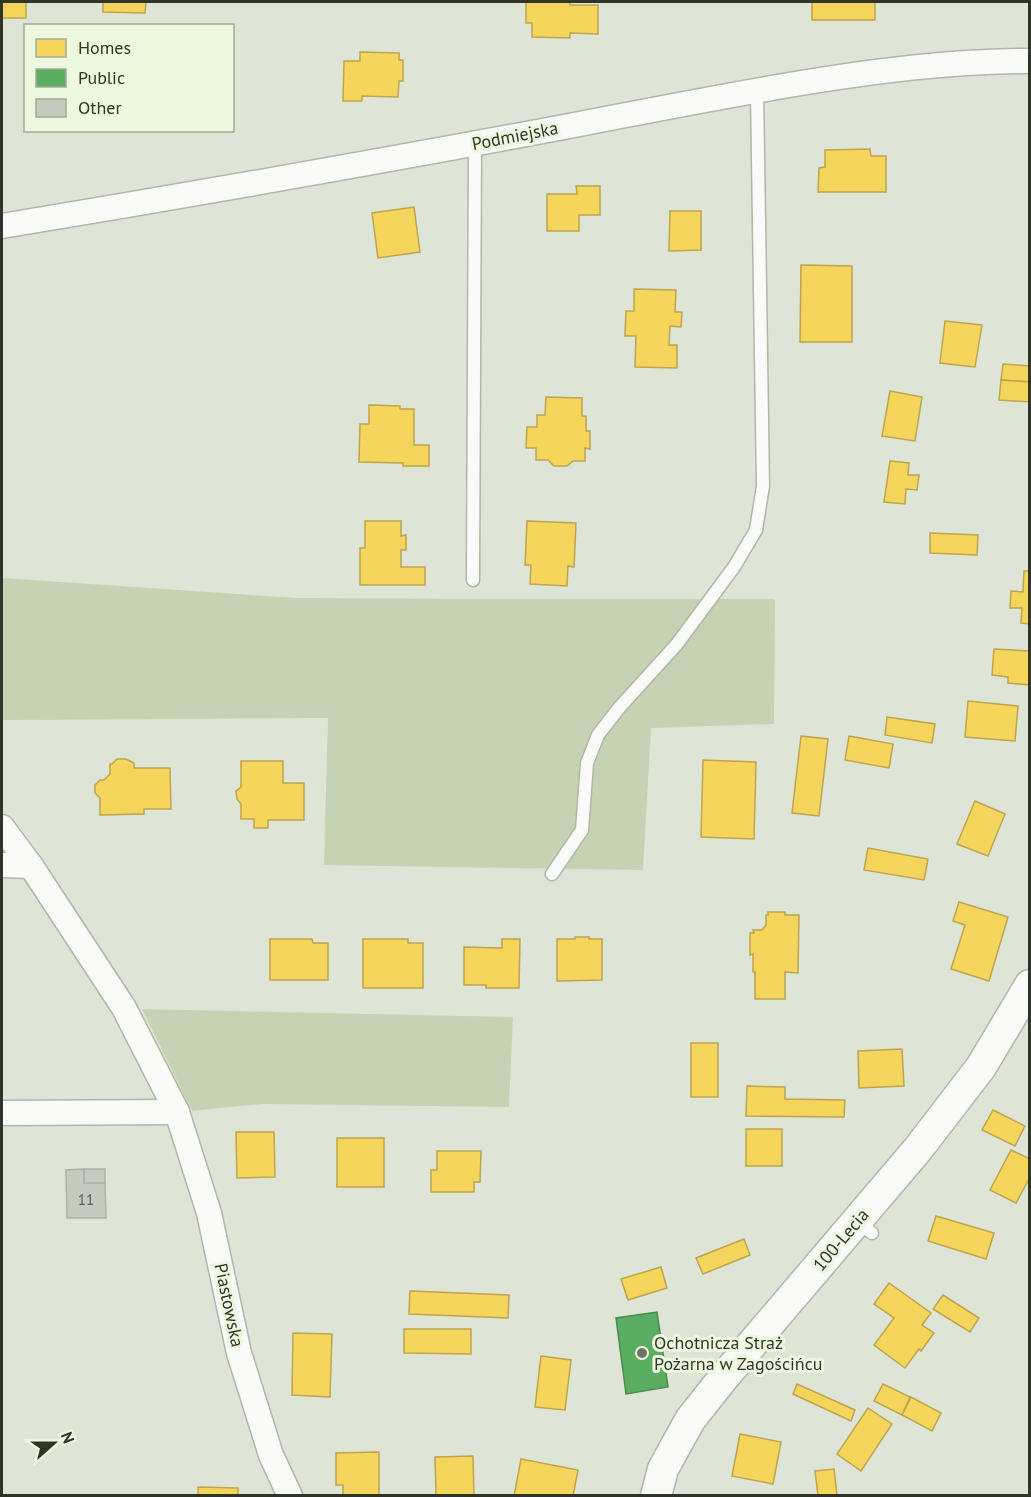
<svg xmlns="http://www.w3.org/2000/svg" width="1031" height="1497" viewBox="0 0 1031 1497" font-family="'PT Sans',sans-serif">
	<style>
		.green { fill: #c5d3b3 }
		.homes { fill: #f6d55c; stroke: #bba54d; stroke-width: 1.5 }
		.public { fill: #5aae61; stroke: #4d8a50; stroke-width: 1.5 }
		.building { fill: #c5cbbf; stroke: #adb2a7; stroke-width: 1.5 }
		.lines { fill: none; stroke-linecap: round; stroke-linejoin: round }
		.service-casing { stroke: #b0b6aa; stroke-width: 15 }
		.minor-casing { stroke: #b0b6aa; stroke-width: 27 }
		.tertiary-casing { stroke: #b0b6aa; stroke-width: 33 }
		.service { stroke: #fafbf9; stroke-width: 12 }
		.minor { stroke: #fafbf9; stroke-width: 24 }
		.tertiary { stroke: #fafbf9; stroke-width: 30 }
		.poi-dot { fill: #6d7367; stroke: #edf9de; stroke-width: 2 }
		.labels { text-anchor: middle; stroke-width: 6; stroke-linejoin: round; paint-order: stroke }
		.number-label { font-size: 15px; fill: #585d52 }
		.street-label { font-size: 18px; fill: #30352a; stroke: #edf9de }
		.poi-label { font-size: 18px; fill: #30352a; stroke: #edf9de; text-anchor: start }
	</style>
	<rect width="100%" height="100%" fill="#dee5d7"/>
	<g class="green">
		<path d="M 2,578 L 296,598 L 481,599 L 775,599 L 774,724 L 651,728 L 643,870 L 324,865 L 328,718 L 2,720 Z"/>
		<path d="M 142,1009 L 513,1017 L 509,1107 L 262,1104 L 192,1111 Z"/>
	</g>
	<g class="homes">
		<rect x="2" y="2" width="24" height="16"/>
		<path d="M 103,2 L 146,2 L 145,13 L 103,12 Z"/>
		<path d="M 526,2 L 570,2 L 570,5 L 598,5 L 598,34 L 570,33 L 570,38 L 532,37 L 532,23 L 526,23 Z"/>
		<rect x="812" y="2" width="63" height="18"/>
		<path d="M 360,52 L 399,53 L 399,60 L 403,60 L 403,81 L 399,81 L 398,97 L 362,96 L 362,101 L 343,101 L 344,61 L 360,61 Z"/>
		<path d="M 870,149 L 871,156 L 886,156 L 886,192 L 818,192 L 819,168 L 825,167 L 825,150 Z"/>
		<path d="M 576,186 L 600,186 L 600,215 L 579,215 L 579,231 L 547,231 L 547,194 L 577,194 Z"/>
		<path d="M 414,207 L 420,252 L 378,258 L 372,213 Z"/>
		<path d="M 670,211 L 701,211 L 701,250 L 669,251 Z"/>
		<path d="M 801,265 L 852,266 L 852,342 L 800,342 Z"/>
		<path d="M 634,289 L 676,290 L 675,312 L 682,312 L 681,327 L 670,326 L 669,345 L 677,345 L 677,368 L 635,367 L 636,336 L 625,336 L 626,311 L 634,311 Z"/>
		<path d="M 945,321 L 982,325 L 975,367 L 940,363 Z"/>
		<path d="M 1003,364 L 1030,366 L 1030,382 L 1001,380 Z"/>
		<path d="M 1001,380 L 1030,382 L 1030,402 L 999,400 Z"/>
		<path d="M 890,391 L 922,397 L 915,441 L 882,436 Z"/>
		<path d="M 546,397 L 582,398 L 582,416 L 586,416 L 586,431 L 590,431 L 590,449 L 585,448 L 585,461 L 573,461 L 567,466 L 554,466 L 548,460 L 536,460 L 536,448 L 526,448 L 527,427 L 537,427 L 537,415 L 545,415 Z"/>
		<path d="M 369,405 L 400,406 L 400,409 L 414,409 L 414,445 L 429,445 L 429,466 L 403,466 L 403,463 L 359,462 L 360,424 L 369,424 Z"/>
		<path d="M 890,461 L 909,463 L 908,475 L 919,475 L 917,490 L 906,489 L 905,504 L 884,502 Z"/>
		<path d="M 365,521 L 401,521 L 401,536 L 406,535 L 406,550 L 401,550 L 401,567 L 425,567 L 425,585 L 360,585 L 360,548 L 365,548 Z"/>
		<path d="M 527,521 L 576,523 L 574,567 L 568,566 L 567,586 L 530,584 L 531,565 L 525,565 Z"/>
		<path d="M 930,533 L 978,535 L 977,555 L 930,553 Z"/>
		<path d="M 1024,571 L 1030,571 L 1030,624 L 1021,623 L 1022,608 L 1010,608 L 1011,591 L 1023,592 Z"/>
		<path d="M 994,649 L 1030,651 L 1030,685 L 1008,683 L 1008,677 L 992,675 Z"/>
		<path d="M 968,701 L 1018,706 L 1015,741 L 965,737 Z"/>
		<path d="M 887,717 L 935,724 L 932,743 L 885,735 Z"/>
		<path d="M 801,736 L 828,739 L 819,816 L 792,813 Z"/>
		<path d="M 849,736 L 893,744 L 889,768 L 845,760 Z"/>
		<path d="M 117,759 L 126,759 L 134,763 L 134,768 L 170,768 L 171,809 L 144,809 L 144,814 L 100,815 L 100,798 L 95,793 L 95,785 L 100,780 L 104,780 L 110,774 L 110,764 L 112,764 Z"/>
		<path d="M 703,760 L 756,762 L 754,839 L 701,837 Z"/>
		<path d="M 241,761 L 283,761 L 283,783 L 304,783 L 304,820 L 268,820 L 268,828 L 254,828 L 254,819 L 241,819 L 241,804 L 237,799 L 236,791 L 241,787 Z"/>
		<path d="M 975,801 L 1005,814 L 988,856 L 957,844 Z"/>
		<path d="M 868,848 L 928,859 L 924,880 L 864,870 Z"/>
		<path d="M 959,902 L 1008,917 L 989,981 L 951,969 L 965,925 L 953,921 Z"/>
		<path d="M 768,912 L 785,912 L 785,915 L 799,915 L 798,973 L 785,972 L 785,999 L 755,999 L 755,972 L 753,972 L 753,954 L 750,955 L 750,933 L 754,933 L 753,930 L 762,930 L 766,925 L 766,915 L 768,915 Z"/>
		<path d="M 575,937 L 589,937 L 589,939 L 602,939 L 602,980 L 557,981 L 557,939 L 575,939 Z"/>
		<path d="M 270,939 L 312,939 L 313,943 L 328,943 L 328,980 L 270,980 Z"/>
		<path d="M 363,939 L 408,939 L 408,943 L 423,943 L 423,988 L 363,988 Z"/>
		<path d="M 502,939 L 520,939 L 519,988 L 486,988 L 486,985 L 464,985 L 464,947 L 502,948 Z"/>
		<rect x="691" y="1043" width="27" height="54"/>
		<path d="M 902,1049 L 904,1086 L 859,1088 L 858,1051 Z"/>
		<path d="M 747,1086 L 785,1087 L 785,1099 L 845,1100 L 844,1117 L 746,1116 Z"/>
		<path d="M 993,1110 L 1025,1126 L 1015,1146 L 982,1130 Z"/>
		<rect x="746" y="1129" width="36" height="37"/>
		<path d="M 236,1132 L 274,1132 L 275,1177 L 237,1178 Z"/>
		<rect x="337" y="1138" width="47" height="49"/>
		<path d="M 1011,1150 L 1030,1159 L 1030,1177 L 1016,1203 L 990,1190 Z"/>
		<path d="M 437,1151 L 481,1151 L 480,1182 L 474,1182 L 474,1192 L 431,1192 L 431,1170 L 437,1170 Z"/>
		<path d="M 936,1216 L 994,1233 L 986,1259 L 928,1241 Z"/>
		<path d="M 744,1239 L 750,1255 L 703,1274 L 696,1258 Z"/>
		<path d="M 661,1267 L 667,1288 L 628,1300 L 621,1279 Z"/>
		<path d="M 889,1283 L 931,1313 L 922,1325 L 934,1333 L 921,1351 L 919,1349 L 905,1368 L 874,1345 L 894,1318 L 874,1304 Z"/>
		<path d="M 410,1291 L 509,1295 L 508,1318 L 409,1314 Z"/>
		<path d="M 943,1295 L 979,1318 L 970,1332 L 933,1309 Z"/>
		<path d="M 404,1329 L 471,1329 L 471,1354 L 404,1353 Z"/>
		<path d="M 293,1333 L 332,1334 L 330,1397 L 292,1395 Z"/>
		<path d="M 541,1356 L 571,1360 L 565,1410 L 535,1407 Z"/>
		<path d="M 797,1384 L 855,1410 L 851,1421 L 793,1394 Z"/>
		<path d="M 883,1384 L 910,1397 L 902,1415 L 874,1401 Z"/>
		<path d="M 911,1397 L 941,1413 L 932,1431 L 902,1415 Z"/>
		<path d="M 868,1408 L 892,1424 L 861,1471 L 837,1454 Z"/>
		<path d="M 740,1434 L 781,1442 L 773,1484 L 732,1476 Z"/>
		<path d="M 379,1452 L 379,1496 L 343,1496 L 343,1485 L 336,1485 L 336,1453 Z"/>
		<path d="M 473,1456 L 474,1496 L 436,1496 L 435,1457 Z"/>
		<path d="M 521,1459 L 578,1470 L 573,1496 L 514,1496 Z"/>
		<path d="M 834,1469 L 837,1496 L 818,1496 L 815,1471 Z"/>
		<path d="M 198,1487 L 238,1488 L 238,1496 L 198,1496 Z"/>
	</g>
	<path class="public" d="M 657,1312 L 668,1387 L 626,1394 L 616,1318 Z"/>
	<g class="building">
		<path d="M 84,1169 L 84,1183 L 105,1183 L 106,1218 L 67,1218 L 66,1170 Z"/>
		<rect x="84" y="1169" width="21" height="14"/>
	</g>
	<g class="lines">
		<defs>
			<g id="service">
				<path d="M 473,580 L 475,144"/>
				<path d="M 552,874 L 582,830 L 587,763 L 598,735 L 619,708 L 677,644 L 734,567 L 756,530 L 763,486 L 757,90"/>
				<path d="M 857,1221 L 872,1233"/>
			</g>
			<g id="minor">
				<path d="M 2,226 C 189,195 377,162 564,127 C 641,112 718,97 795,84 C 874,71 950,61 1030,61"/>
				<path d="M 2,827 L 31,866 L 124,1008 L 177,1112 L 209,1213 L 239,1353 L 271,1455 L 290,1496"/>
				<path d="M 2,865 L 31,866"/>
				<path d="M 2,1113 L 177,1112"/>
			</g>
			<path id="tertiary" d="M 656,1496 L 663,1469 L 690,1420 L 724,1377 L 918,1149 L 981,1067 L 1030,985"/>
		</defs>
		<use href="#service" class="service-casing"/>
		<use href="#minor" class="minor-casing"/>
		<use href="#tertiary" class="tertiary-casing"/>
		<use href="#service" class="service"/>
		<use href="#minor" class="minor"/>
		<use href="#tertiary" class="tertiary"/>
	</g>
	<circle class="poi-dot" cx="642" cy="1353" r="6"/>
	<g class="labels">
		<g class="number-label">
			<text x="86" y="1205">11</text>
		</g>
		<g class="street-label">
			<text transform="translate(515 136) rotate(-11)" y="6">Podmiejska</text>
			<text transform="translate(841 1240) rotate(-50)" y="6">100-Lecia</text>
			<text transform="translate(229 1305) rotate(78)" y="6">Piastowska</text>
		</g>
		<g class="poi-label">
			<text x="654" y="1349">Ochotnicza Straż<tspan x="654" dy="21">Pożarna w Zagościńcu</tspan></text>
		</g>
	</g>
	<rect width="1031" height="1497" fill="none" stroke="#30352a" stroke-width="6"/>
	<rect x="24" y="24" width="210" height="108" fill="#edf9de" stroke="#a1ab96" stroke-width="1.5"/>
	<rect x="36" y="39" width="30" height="18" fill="#f6d55c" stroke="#a1ab96" stroke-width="1.5"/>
	<text x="78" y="54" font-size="18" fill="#30352a">Homes</text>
	<rect x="36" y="69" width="30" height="18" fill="#5aae61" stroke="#a1ab96" stroke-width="1.5"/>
	<text x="78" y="84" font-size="18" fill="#30352a">Public</text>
	<rect x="36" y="99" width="30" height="18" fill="#c5cbbf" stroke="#a1ab96" stroke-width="1.5"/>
	<text x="78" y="114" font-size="18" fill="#30352a">Other</text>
	<g transform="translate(54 1443) rotate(69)" stroke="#edf9de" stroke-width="4.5" paint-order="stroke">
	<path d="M0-4.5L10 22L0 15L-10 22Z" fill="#30352a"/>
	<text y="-9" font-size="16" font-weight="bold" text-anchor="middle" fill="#30352a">N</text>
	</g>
</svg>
